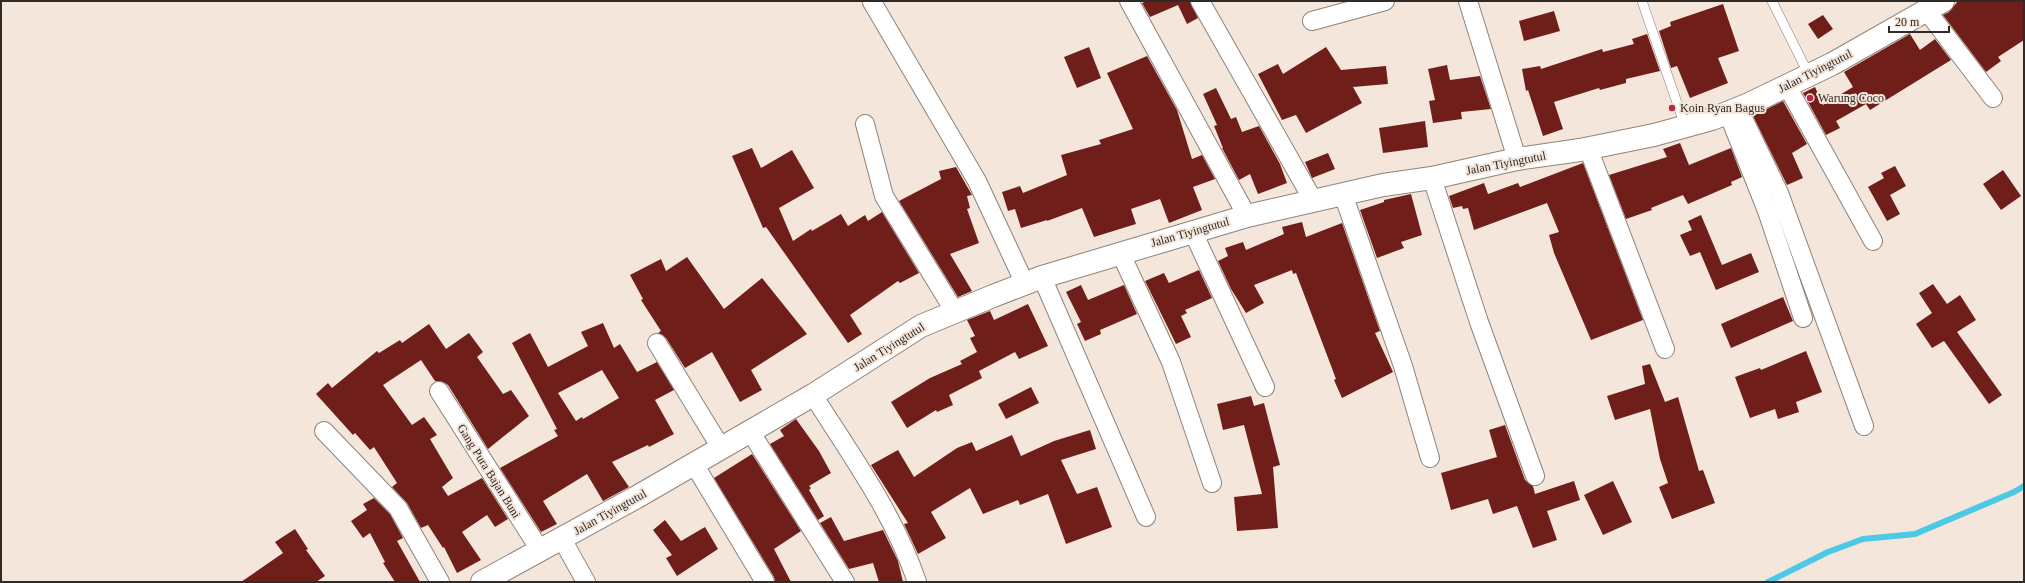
<svg xmlns="http://www.w3.org/2000/svg" width="2025" height="583" viewBox="0 0 2025 583" font-family="Georgia,serif">
	<style>
		.lines { fill: none; stroke-linecap: round; stroke-linejoin: round }
		.stream { stroke: #4dc9e6; stroke-width: 6 }
		.building { fill: #6f1e1a; fill-rule: evenodd }
		.lane-casing { stroke: #8f8279; stroke-width: 10 }
		.street-casing { stroke: #8f8279; stroke-width: 20 }
		.secondary-casing { stroke: #8f8279; stroke-width: 24 }
		.lane { stroke: #fff; stroke-width: 9 }
		.street { stroke: #fff; stroke-width: 18 }
		.secondary { stroke: #fff; stroke-width: 22 }
		.poi-dot { fill: #b92744; stroke: #f4e6db; stroke-width: 1.5 }
		.labels { text-anchor: middle; stroke-width: 4; stroke-linejoin: round; paint-order: stroke }
		.street-label { font-size: 12px; fill: #2f2a26; stroke: #f4e6db }
		.poi-label { font-size: 12px; fill: #2f2a26; stroke: #f4e6db; text-anchor: start }
	</style>
	<rect width="100%" height="100%" fill="#f4e6db"/>
	<g class="lines">
		<path class="stream" d="M 1768,582 L 1828,552 L 1863,539 L 1915,534 L 2014,492 L 2024,486"/>
	</g>
	<g class="building">
		<path d="M 1147,1 L 1190,1 L 1198,18 L 1187,24 L 1178,5 L 1150,17 L 1142,3 Z"/>
		<path d="M 1958,1 L 2024,1 L 2024,40 L 1998,57 L 2001,61 L 1986,72 L 1943,15 L 1949,12 Z"/>
		<path d="M 1723,4 L 1739,51 L 1718,58 L 1728,83 L 1690,98 L 1677,66 L 1671,68 L 1659,31 L 1671,26 L 1670,22 Z"/>
		<path d="M 1554,11 L 1560,31 L 1524,41 L 1519,21 Z"/>
		<path d="M 1823,15 L 1833,29 L 1818,39 L 1808,24 Z"/>
		<path d="M 1647,34 L 1660,71 L 1626,79 L 1626,83 L 1600,90 L 1599,88 L 1554,102 L 1563,129 L 1543,136 L 1528,90 L 1526,91 L 1522,69 L 1540,66 L 1541,69 L 1602,49 L 1603,52 L 1634,44 L 1632,39 Z"/>
		<path d="M 1910,34 L 1920,50 L 1935,39 L 1951,60 L 1870,110 L 1866,104 L 1836,121 L 1840,128 L 1826,135 L 1803,93 L 1815,87 L 1823,105 L 1853,87 L 1844,72 Z"/>
		<path d="M 1089,47 L 1101,78 L 1077,88 L 1064,57 Z"/>
		<path d="M 1326,47 L 1341,70 L 1386,66 L 1388,84 L 1353,87 L 1362,103 L 1306,133 L 1296,115 L 1282,120 L 1258,74 L 1278,64 L 1283,74 Z"/>
		<path d="M 1147,56 L 1177,110 L 1192,159 L 1202,155 L 1215,179 L 1193,187 L 1202,210 L 1169,223 L 1160,199 L 1131,209 L 1136,224 L 1094,237 L 1082,208 L 1047,221 L 1047,220 L 1021,228 L 1015,209 L 1008,211 L 1002,192 L 1020,186 L 1023,193 L 1067,175 L 1061,155 L 1101,144 L 1099,140 L 1133,129 L 1107,73 Z"/>
		<path d="M 1447,65 L 1450,80 L 1480,76 L 1491,109 L 1461,112 L 1462,119 L 1433,123 L 1429,101 L 1435,100 L 1428,69 Z"/>
		<path d="M 1216,88 L 1231,119 L 1236,117 L 1242,132 L 1259,126 L 1280,164 L 1287,183 L 1258,194 L 1250,174 L 1239,180 L 1222,148 L 1223,148 L 1214,126 L 1217,125 L 1203,94 Z"/>
		<path d="M 1783,101 L 1807,144 L 1792,153 L 1803,178 L 1787,185 L 1753,116 Z"/>
		<path d="M 1425,121 L 1428,147 L 1383,153 L 1379,128 Z"/>
		<path d="M 1680,143 L 1689,165 L 1731,148 L 1742,177 L 1731,182 L 1732,185 L 1688,204 L 1683,195 L 1651,208 L 1652,210 L 1626,219 L 1609,175 L 1667,157 L 1663,149 Z"/>
		<path d="M 752,148 L 761,168 L 792,150 L 814,188 L 779,208 L 793,241 L 811,229 L 812,231 L 841,214 L 848,226 L 865,215 L 868,221 L 882,212 L 919,273 L 900,283 L 898,281 L 850,315 L 862,334 L 848,343 L 766,227 L 763,228 L 732,156 Z"/>
		<path d="M 1328,153 L 1335,169 L 1312,178 L 1305,162 Z"/>
		<path d="M 1583,163 L 1643,320 L 1591,340 L 1554,253 L 1549,235 L 1559,232 L 1547,203 L 1474,230 L 1468,208 L 1463,209 L 1462,206 L 1453,208 L 1449,196 L 1484,183 L 1488,194 L 1518,183 L 1520,187 Z"/>
		<path d="M 1895,166 L 1906,186 L 1890,195 L 1900,214 L 1887,221 L 1868,187 L 1884,178 L 1881,173 Z"/>
		<path d="M 956,167 L 972,195 L 967,196 L 970,208 L 967,209 L 979,243 L 950,254 L 972,291 L 958,297 L 899,201 L 941,179 L 939,171 Z"/>
		<path d="M 2003,170 L 2021,196 L 2001,210 L 1983,184 Z"/>
		<path d="M 1411,194 L 1422,235 L 1401,242 L 1404,248 L 1377,258 L 1360,210 L 1384,202 L 1384,200 Z"/>
		<path d="M 1701,215 L 1722,265 L 1751,253 L 1759,272 L 1716,290 L 1700,252 L 1690,256 L 1680,235 L 1692,230 L 1688,221 Z"/>
		<path d="M 1302,222 L 1306,237 L 1342,223 L 1380,331 L 1375,333 L 1393,372 L 1342,398 L 1334,380 L 1336,379 L 1296,273 L 1293,274 L 1292,270 L 1254,285 L 1264,303 L 1246,313 L 1231,289 L 1218,261 L 1228,256 L 1225,248 L 1243,242 L 1246,250 L 1284,234 L 1282,227 Z"/>
		<path d="M 687,257 L 724,309 L 762,278 L 807,334 L 751,370 L 762,390 L 740,402 L 712,352 L 685,368 L 666,338 L 658,333 L 661,331 L 641,300 L 643,299 L 630,275 L 661,259 L 666,271 Z"/>
		<path d="M 1199,270 L 1212,298 L 1185,310 L 1187,313 L 1181,316 L 1191,337 L 1176,344 L 1145,281 L 1164,273 L 1169,283 Z"/>
		<path d="M 1933,284 L 1947,304 L 1960,295 L 1976,320 L 1957,332 L 2002,395 L 1989,404 L 1944,341 L 1932,348 L 1916,324 L 1932,313 L 1919,293 Z"/>
		<path d="M 1081,285 L 1088,300 L 1124,285 L 1137,314 L 1100,330 L 1101,334 L 1085,341 L 1077,324 L 1081,322 L 1066,292 Z"/>
		<path d="M 1783,297 L 1793,321 L 1731,348 L 1721,324 Z"/>
		<path d="M 1028,304 L 1048,346 L 1019,359 L 1015,352 L 979,371 L 982,378 L 949,395 L 953,405 L 937,412 L 936,410 L 907,428 L 891,402 L 930,378 L 962,364 L 960,361 L 977,352 L 970,338 L 975,336 L 967,320 L 990,311 L 994,320 Z"/>
		<path d="M 603,323 L 614,348 L 620,344 L 637,372 L 657,362 L 674,390 L 655,400 L 674,434 L 649,447 L 648,445 L 612,462 L 629,487 L 603,501 L 587,474 L 543,501 L 557,524 L 541,532 L 500,468 L 558,436 L 554,430 L 557,429 L 512,343 L 530,333 L 548,367 L 588,346 L 581,332 ZM 602,370 L 619,398 L 583,419 L 582,417 L 576,421 L 558,393 Z"/>
		<path d="M 429,324 L 446,349 L 469,333 L 483,352 L 477,357 L 503,394 L 511,390 L 529,416 L 488,449 L 448,385 L 443,382 L 435,381 L 421,360 L 383,385 L 412,425 L 424,417 L 437,435 L 430,439 L 453,478 L 442,487 L 448,496 L 482,478 L 508,519 L 495,527 L 487,515 L 462,532 L 481,560 L 457,573 L 444,547 L 443,548 L 428,525 L 421,528 L 407,503 L 392,487 L 397,483 L 374,447 L 370,450 L 355,433 L 353,435 L 316,394 L 328,383 L 332,388 L 377,351 L 379,353 L 400,340 L 402,343 Z"/>
		<path d="M 1806,351 L 1822,392 L 1796,402 L 1799,412 L 1778,419 L 1775,409 L 1750,418 L 1735,377 L 1760,368 L 1761,370 Z"/>
		<path d="M 1650,364 L 1665,402 L 1678,397 L 1699,471 L 1703,470 L 1715,503 L 1672,519 L 1659,487 L 1668,483 L 1660,459 L 1650,409 L 1615,420 L 1607,396 L 1645,384 L 1642,366 Z"/>
		<path d="M 1031,387 L 1039,403 L 1006,419 L 998,404 Z"/>
		<path d="M 1251,396 L 1254,406 L 1264,403 L 1280,465 L 1273,467 L 1278,528 L 1237,531 L 1234,497 L 1262,494 L 1244,425 L 1223,430 L 1217,404 Z"/>
		<path d="M 796,419 L 819,451 L 831,473 L 809,486 L 811,488 L 809,490 L 824,516 L 818,520 L 770,444 L 784,436 L 780,430 Z"/>
		<path d="M 1505,425 L 1525,480 L 1533,486 L 1535,494 L 1574,481 L 1580,500 L 1547,511 L 1557,540 L 1533,548 L 1517,506 L 1493,514 L 1488,499 L 1451,510 L 1441,473 L 1497,457 L 1489,430 Z"/>
		<path d="M 1090,430 L 1096,449 L 1061,460 L 1077,494 L 1097,487 L 1112,527 L 1066,544 L 1048,494 L 1020,505 L 1018,500 L 983,514 L 970,488 L 931,512 L 946,538 L 918,554 L 904,524 L 908,523 L 871,465 L 898,450 L 914,477 L 957,448 L 972,442 L 976,451 L 1012,435 L 1021,456 L 1054,441 Z"/>
		<path d="M 752,454 L 801,531 L 774,549 L 791,582 L 775,582 L 774,577 L 714,478 Z"/>
		<path d="M 1613,481 L 1632,522 L 1603,535 L 1584,495 Z"/>
		<path d="M 374,498 L 390,514 L 403,538 L 397,541 L 420,582 L 395,582 L 383,563 L 385,562 L 370,533 L 363,538 L 351,521 L 367,510 L 363,504 Z"/>
		<path d="M 831,517 L 844,541 L 883,530 L 898,561 L 903,582 L 879,582 L 873,563 L 849,569 L 820,523 Z"/>
		<path d="M 665,520 L 681,541 L 705,527 L 718,549 L 677,576 L 666,558 L 672,555 L 653,530 Z"/>
		<path d="M 295,529 L 308,549 L 306,550 L 325,576 L 316,582 L 241,582 L 283,553 L 275,542 Z"/>
	</g>
	<g class="lines">
		<defs>
			<g id="lane">
				<path d="M 1642,1 L 1685,126"/>
				<path d="M 1772,1 L 1809,75"/>
			</g>
			<g id="street">
				<path d="M 1129,1 L 1247,216"/>
				<path d="M 1200,1 L 1313,200"/>
				<path d="M 1468,1 L 1517,159"/>
				<path d="M 872,2 L 977,181 L 1025,284"/>
				<path d="M 1927,11 L 1993,98"/>
				<path d="M 1312,21 L 1385,1"/>
				<path d="M 1787,86 L 1873,241"/>
				<path d="M 1738,108 L 1779,193 L 1864,426"/>
				<path d="M 1728,113 L 1767,211 L 1803,318"/>
				<path d="M 865,124 L 884,196 L 955,312"/>
				<path d="M 1588,148 L 1665,349"/>
				<path d="M 1432,178 L 1479,322 L 1535,476"/>
				<path d="M 1343,194 L 1403,366 L 1430,458"/>
				<path d="M 1193,232 L 1265,387"/>
				<path d="M 1120,252 L 1171,362 L 1212,483"/>
				<path d="M 1042,277 L 1146,517"/>
				<path d="M 657,343 L 721,448"/>
				<path d="M 439,391 L 540,550"/>
				<path d="M 813,395 C 851,455 894,514 917,582"/>
				<path d="M 324,431 L 398,508 L 440,582"/>
				<path d="M 750,431 L 845,582"/>
				<path d="M 694,464 L 765,582"/>
				<path d="M 562,539 L 586,582"/>
			</g>
			<path id="secondary" d="M 482,582 L 635,498 L 813,395 L 921,326 L 993,296 L 1042,277 L 1247,216 L 1383,185 L 1432,178 L 1517,159 L 1580,150 L 1654,135 L 1712,119 L 1749,104 L 1832,64 L 1943,1"/>
		</defs>
		<use href="#lane" class="lane-casing"/>
		<use href="#street" class="street-casing"/>
		<use href="#secondary" class="secondary-casing"/>
		<use href="#lane" class="lane"/>
		<use href="#street" class="street"/>
		<use href="#secondary" class="secondary"/>
	</g>
	<g class="poi-dot">
		<circle cx="1810" cy="98" r="4"/>
		<circle cx="1672" cy="108" r="4"/>
	</g>
	<g class="labels">
		<g class="street-label">
			<text transform="translate(1815 71) rotate(-27)" y="4">Jalan Tiyingtutul</text>
			<text transform="translate(1506 163) rotate(-11)" y="4">Jalan Tiyingtutul</text>
			<text transform="translate(1190 232) rotate(-16)" y="4">Jalan Tiyingtutul</text>
			<text transform="translate(889 347) rotate(-32)" y="4">Jalan Tiyingtutul</text>
			<text transform="translate(489 471) rotate(58)" y="4">Gang Pura Bajan Buni</text>
			<text transform="translate(610 512) rotate(-29)" y="4">Jalan Tiyingtutul</text>
		</g>
		<g class="poi-label">
			<text x="1818" y="102">Warung Coco</text>
			<text x="1680" y="112">Koin Ryan Bagus</text>
		</g>
	</g>
	<rect width="2025" height="583" fill="none" stroke="#2f2a26" stroke-width="4"/>
	<path d="M1889 26v6h60v-6" fill="none" stroke="#2f2a26" stroke-width="2"/>
	<text x="1895" y="26" font-size="12" fill="#2f2a26" stroke="#f4e6db" stroke-width="3" paint-order="stroke">20 m</text>
</svg>
